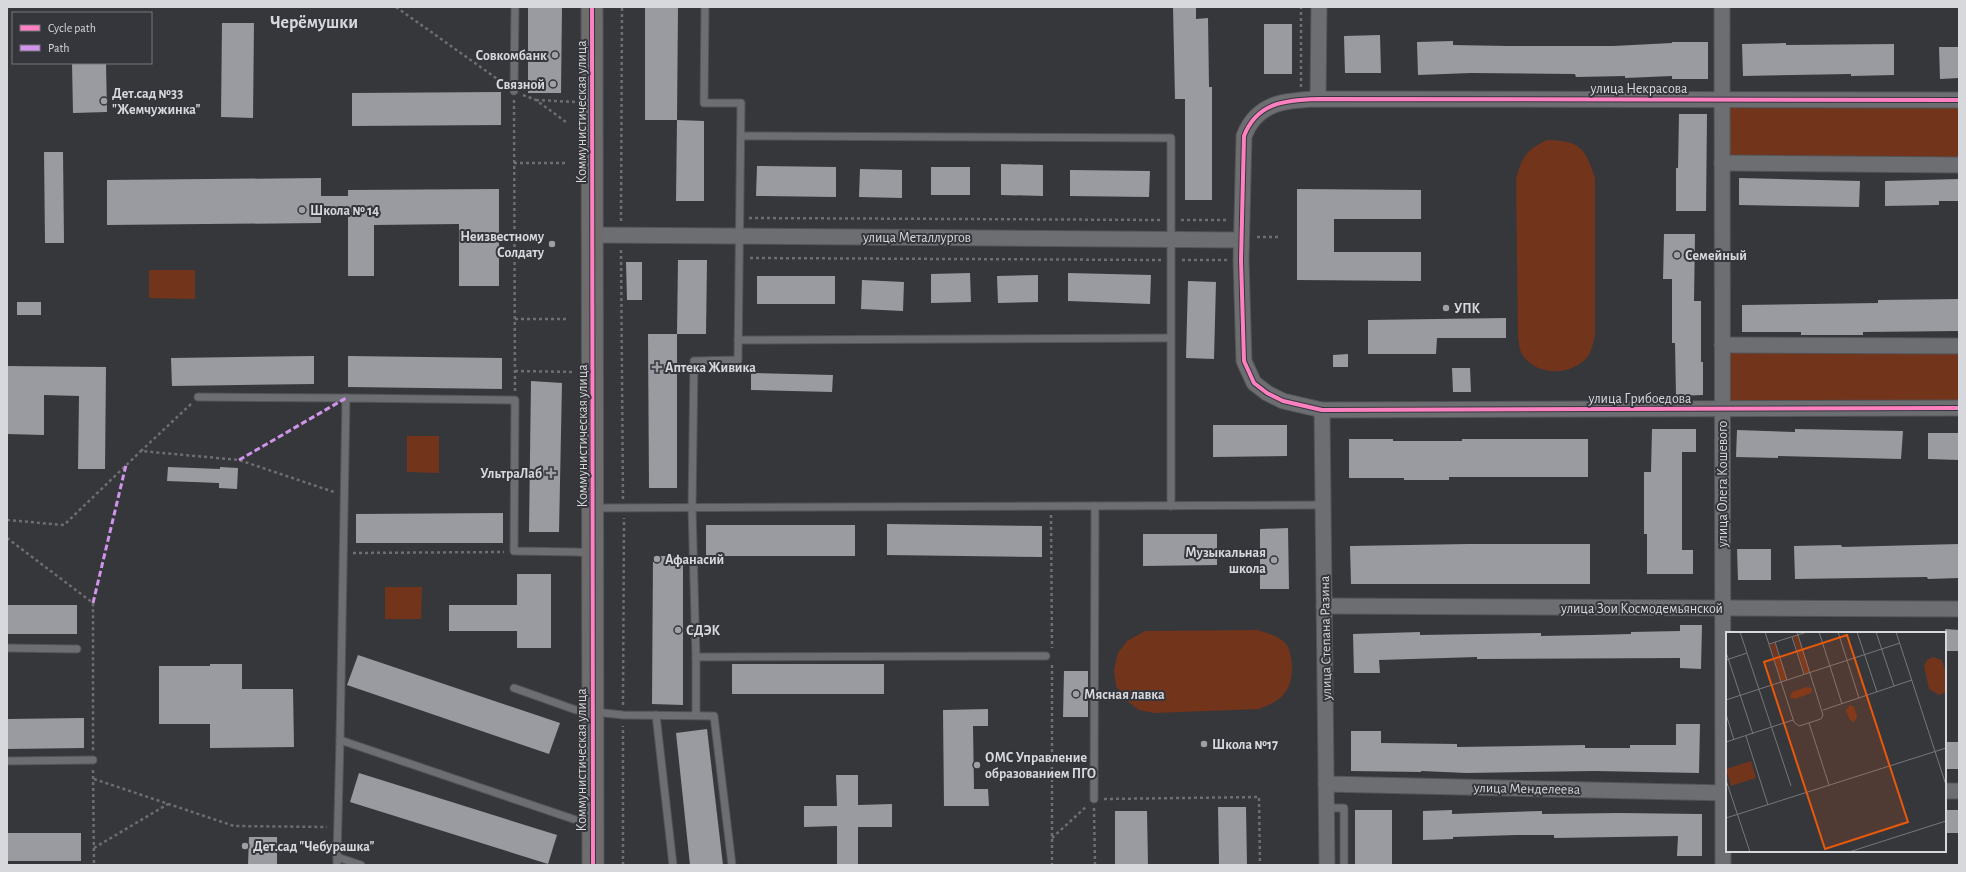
<svg xmlns="http://www.w3.org/2000/svg" width="1966" height="872" viewBox="0 0 1966 872" font-family="'Alegreya Sans',sans-serif">
	<style>
		.green { fill: #73341c }
		.building { fill: #9a9ba0 }
		.lines { fill: none; stroke-linecap: round; stroke-linejoin: round }
		.lane-casing { stroke: #535457; stroke-width: 9 }
		.street-casing { stroke: #535457; stroke-width: 17 }
		.secondary-casing { stroke: #535457; stroke-width: 23 }
		.path { stroke: #6d6e71; stroke-width: 2.5; stroke-dasharray: 3 3; stroke-linecap: butt }
		.lane { stroke: #6d6e71; stroke-width: 7 }
		.street { stroke: #6d6e71; stroke-width: 15 }
		.secondary { stroke: #6e6d6e; stroke-width: 21 }
		.quiet { stroke: #d193ec; stroke-width: 3; stroke-dasharray: 6 3; stroke-linecap: butt }
		.cycleway-casing { stroke: #35363c; stroke-width: 6 }
		.cycleway { stroke: #ff80c0; stroke-width: 4 }
		.poi-dot { fill: #9fa0a4; stroke: #35363c; stroke-width: 1.5 }
		.labels { text-anchor: middle; stroke-width: 4; stroke-linejoin: round; paint-order: stroke }
		.poi-label { font-size: 14px; font-weight: bold; fill: #d7d8dc; stroke: #35363c; text-anchor: start }
		.street-label { font-size: 14px; fill: #d7d8dc; stroke: #35363c }
		.district-label { font-size: 18px; font-weight: bold; fill: #d7d8dc; stroke: #35363c }
		.inset-road { fill: none; stroke: #76777b; stroke-width: 1 }
		.view { fill: #e8590c; fill-opacity: 0.15; stroke: #e8590c; stroke-width: 2 }
		.inset-edge { fill: none; stroke: #d7d8dc; stroke-width: 2 }
	</style>
	<rect width="100%" height="100%" fill="#36373b"/>
	<g class="green">
		<path d="M 1727,104 L 1959,106 L 1959,161 L 1727,160 Z"/>
		<path d="M 1547,140 C 1580,141 1585,147 1595,178 L 1595,336 C 1593,342 1592,351 1588,356 C 1573,376 1536,377 1522,354 C 1519,349 1519,341 1518,336 L 1516,179 C 1522,157 1526,150 1547,140 Z"/>
		<path d="M 149,270 L 195,270 L 195,299 L 149,298 Z"/>
		<path d="M 1727,349 L 1959,349 L 1959,405 L 1727,404 Z"/>
		<path d="M 407,436 L 439,436 L 439,473 L 407,472 Z"/>
		<path d="M 385,587 L 422,587 L 421,619 L 385,619 Z"/>
		<path d="M 1257,630 C 1267,633 1280,636 1287,645 C 1290,650 1292,661 1292,667 C 1292,692 1281,701 1259,709 L 1154,713 L 1139,710 L 1126,700 L 1116,686 L 1114,670 L 1118,653 L 1127,641 L 1145,631 Z"/>
	</g>
	<g class="building">
		<path d="M 528,7 L 562,7 L 561,93 L 528,93 Z"/>
		<path d="M 645,7 L 678,7 L 677,120 L 645,120 Z"/>
		<path d="M 1173,7 L 1196,7 L 1196,19 L 1208,18 L 1209,87 L 1212,87 L 1212,200 L 1185,200 L 1185,99 L 1175,99 Z"/>
		<path d="M 222,23 L 254,23 L 253,118 L 221,117 Z"/>
		<rect x="1264" y="24" width="28" height="50"/>
		<path d="M 1380,35 L 1381,73 L 1345,73 L 1344,36 Z"/>
		<path d="M 1453,41 L 1453,45 L 1508,46 L 1613,46 L 1672,43 L 1672,42 L 1708,42 L 1708,79 L 1672,79 L 1672,76 L 1625,78 L 1625,76 L 1576,77 L 1575,74 L 1471,73 L 1418,75 L 1417,42 Z"/>
		<path d="M 1786,43 L 1786,45 L 1894,44 L 1894,75 L 1851,76 L 1851,74 L 1743,76 L 1742,44 Z"/>
		<path d="M 1939,47 L 1959,47 L 1959,78 L 1940,79 Z"/>
		<path d="M 72,63 L 106,63 L 107,112 L 73,113 Z"/>
		<path d="M 501,92 L 501,125 L 352,126 L 352,93 Z"/>
		<path d="M 1679,114 L 1707,114 L 1706,211 L 1676,211 L 1676,168 L 1678,168 Z"/>
		<path d="M 677,120 L 704,121 L 704,201 L 676,201 Z"/>
		<path d="M 44,152 L 63,152 L 64,243 L 45,243 Z"/>
		<path d="M 1001,164 L 1043,165 L 1043,196 L 1001,195 Z"/>
		<path d="M 757,166 L 836,167 L 836,197 L 756,196 Z"/>
		<rect x="931" y="167" width="39" height="28"/>
		<path d="M 860,169 L 902,170 L 902,198 L 859,197 Z"/>
		<path d="M 1070,170 L 1150,171 L 1149,197 L 1070,196 Z"/>
		<path d="M 321,178 L 321,196 L 348,196 L 348,190 L 499,189 L 499,286 L 459,286 L 459,224 L 374,225 L 374,276 L 348,276 L 348,207 L 321,208 L 321,223 L 107,225 L 107,180 Z"/>
		<path d="M 1739,178 L 1860,181 L 1859,207 L 1739,205 Z"/>
		<path d="M 1959,179 L 1959,201 L 1939,201 L 1939,205 L 1885,206 L 1885,181 Z"/>
		<path d="M 1297,189 L 1421,190 L 1421,219 L 1334,219 L 1334,252 L 1421,252 L 1421,281 L 1297,280 Z"/>
		<path d="M 1664,234 L 1695,234 L 1694,301 L 1701,301 L 1701,362 L 1703,362 L 1703,395 L 1676,396 L 1675,343 L 1672,343 L 1672,279 L 1663,279 Z"/>
		<path d="M 678,260 L 707,260 L 706,334 L 677,334 Z"/>
		<path d="M 626,262 L 642,262 L 642,300 L 627,300 Z"/>
		<path d="M 970,273 L 971,302 L 931,303 L 931,274 Z"/>
		<path d="M 1068,273 L 1151,275 L 1150,304 L 1068,301 Z"/>
		<path d="M 1038,275 L 1038,302 L 998,303 L 997,276 Z"/>
		<rect x="757" y="276" width="78" height="28"/>
		<path d="M 862,280 L 904,282 L 903,311 L 861,309 Z"/>
		<path d="M 1188,281 L 1216,282 L 1214,359 L 1186,358 Z"/>
		<path d="M 1959,299 L 1959,331 L 1863,332 L 1863,335 L 1801,335 L 1801,332 L 1742,332 L 1742,305 L 1878,303 L 1878,300 Z"/>
		<rect x="17" y="302" width="24" height="13"/>
		<path d="M 1506,318 L 1506,338 L 1437,338 L 1436,354 L 1368,354 L 1368,320 Z"/>
		<path d="M 648,334 L 677,334 L 677,488 L 649,488 Z"/>
		<path d="M 1348,354 L 1348,367 L 1333,367 L 1333,355 Z"/>
		<path d="M 314,356 L 314,384 L 172,386 L 171,358 Z"/>
		<path d="M 348,356 L 502,358 L 502,389 L 348,387 Z"/>
		<path d="M 7,366 L 106,367 L 105,469 L 78,469 L 79,396 L 44,395 L 44,435 L 7,434 Z"/>
		<path d="M 1452,368 L 1470,368 L 1471,392 L 1453,392 Z"/>
		<path d="M 751,373 L 833,375 L 832,392 L 751,390 Z"/>
		<path d="M 531,381 L 562,383 L 559,532 L 529,532 Z"/>
		<path d="M 1213,425 L 1287,425 L 1287,456 L 1213,457 Z"/>
		<path d="M 1652,429 L 1696,429 L 1696,452 L 1682,452 L 1682,550 L 1693,550 L 1693,574 L 1647,574 L 1647,534 L 1644,534 L 1644,472 L 1651,472 Z"/>
		<path d="M 1795,429 L 1903,431 L 1901,459 L 1778,456 L 1778,458 L 1736,457 L 1737,430 L 1795,432 Z"/>
		<path d="M 1928,433 L 1959,433 L 1959,460 L 1928,459 Z"/>
		<path d="M 1349,439 L 1393,439 L 1393,441 L 1462,441 L 1462,439 L 1588,439 L 1588,477 L 1449,477 L 1449,480 L 1404,480 L 1404,478 L 1349,478 Z"/>
		<path d="M 168,467 L 220,469 L 220,467 L 238,468 L 237,489 L 219,488 L 219,483 L 167,481 Z"/>
		<path d="M 503,513 L 503,543 L 356,543 L 356,514 Z"/>
		<path d="M 887,524 L 1042,526 L 1042,557 L 887,555 Z"/>
		<rect x="706" y="525" width="149" height="31"/>
		<path d="M 1288,528 L 1289,589 L 1260,589 L 1260,529 Z"/>
		<path d="M 1143,534 L 1217,534 L 1217,565 L 1143,566 Z"/>
		<path d="M 1468,544 L 1590,544 L 1590,584 L 1351,584 L 1350,546 Z"/>
		<path d="M 1959,544 L 1959,578 L 1928,579 L 1927,577 L 1795,579 L 1794,546 L 1841,545 L 1842,547 Z"/>
		<path d="M 1737,549 L 1771,549 L 1771,580 L 1738,580 Z"/>
		<path d="M 653,556 L 683,556 L 683,705 L 652,704 Z"/>
		<path d="M 517,574 L 551,574 L 551,648 L 517,648 L 517,631 L 449,631 L 449,605 L 517,605 Z"/>
		<rect x="7" y="605" width="70" height="29"/>
		<path d="M 1680,625 L 1702,625 L 1701,669 L 1680,668 L 1680,658 L 1477,659 L 1477,657 L 1379,660 L 1380,673 L 1354,673 L 1353,634 L 1420,632 L 1420,635 L 1541,633 L 1541,636 L 1591,635 L 1631,634 L 1631,632 L 1680,631 Z"/>
		<path d="M 1945,629 L 1959,630 L 1959,651 L 1945,651 Z"/>
		<path d="M 358,655 L 560,723 L 549,754 L 347,685 Z"/>
		<path d="M 210,664 L 242,664 L 242,689 L 293,689 L 294,747 L 210,748 L 210,724 L 159,724 L 159,666 L 210,666 Z"/>
		<rect x="732" y="664" width="152" height="30"/>
		<path d="M 1064,671 L 1088,671 L 1088,717 L 1063,717 Z"/>
		<path d="M 988,709 L 988,726 L 973,726 L 974,789 L 988,789 L 989,806 L 944,806 L 943,710 Z"/>
		<path d="M 84,718 L 84,748 L 7,749 L 7,719 Z"/>
		<path d="M 1676,724 L 1700,724 L 1699,773 L 1595,771 L 1467,773 L 1421,771 L 1421,772 L 1351,771 L 1351,731 L 1381,731 L 1381,743 L 1457,744 L 1457,747 L 1585,745 L 1585,748 L 1630,748 L 1630,745 L 1676,745 Z"/>
		<path d="M 707,729 L 723,865 L 690,865 L 676,733 Z"/>
		<rect x="1945" y="742" width="14" height="27"/>
		<path d="M 359,773 L 557,835 L 548,864 L 350,802 Z"/>
		<path d="M 836,775 L 858,775 L 858,805 L 892,804 L 892,827 L 858,827 L 858,865 L 837,865 L 837,826 L 804,827 L 804,806 L 837,806 Z"/>
		<path d="M 1218,807 L 1246,807 L 1247,865 L 1219,865 Z"/>
		<rect x="1355" y="810" width="37" height="55"/>
		<path d="M 1452,810 L 1452,814 L 1542,811 L 1542,814 L 1618,813 L 1702,814 L 1702,856 L 1677,856 L 1678,836 L 1554,838 L 1554,835 L 1516,835 L 1453,837 L 1453,839 L 1423,840 L 1423,811 Z"/>
		<rect x="1945" y="810" width="14" height="23"/>
		<path d="M 1115,811 L 1147,811 L 1148,865 L 1115,865 Z"/>
		<rect x="7" y="833" width="74" height="28"/>
		<path d="M 249,837 L 277,837 L 277,865 L 248,865 Z"/>
	</g>
	<g class="lines">
		<defs>
			<g id="lane">
				<path d="M 514,91 L 515,7"/>
				<path d="M 741,136 L 1171,138 L 1171,506"/>
				<path d="M 738,340 L 1170,338"/>
				<path d="M 198,397 L 346,398"/>
				<path d="M 595,508 L 1323,505"/>
				<path d="M 7,648 L 77,649"/>
				<path d="M 696,657 L 692,508 L 694,361 L 738,360 L 741,103 L 704,103 L 705,7"/>
				<path d="M 514,688 L 576,710 L 623,715 L 714,716 L 732,865"/>
				<path d="M 656,715 L 673,865"/>
				<path d="M 696,715 L 696,657 L 1046,656"/>
				<path d="M 340,740 L 346,398 L 515,400 L 514,551 L 576,552 L 591,553"/>
				<path d="M 7,761 L 93,760"/>
				<path d="M 1094,799 L 1095,506"/>
				<path d="M 1327,808 L 1344,808 L 1344,865"/>
				<path d="M 337,857 L 340,740 L 576,820 L 590,827"/>
				<path d="M 337,865 L 337,857 L 361,865"/>
			</g>
			<g id="street">
				<path d="M 1722,7 L 1723,865"/>
				<path d="M 1318,99 L 1319,7"/>
				<path d="M 1959,100 L 1318,99 C 1286,100 1257,102 1244,136 L 1241,260 L 1244,361 L 1254,383 L 1267,393 L 1283,401 L 1322,410 L 1959,408"/>
				<path d="M 1722,163 L 1959,165"/>
				<path d="M 592,235 L 1241,240"/>
				<path d="M 1722,345 L 1959,346"/>
				<path d="M 1322,410 L 1327,865"/>
				<path d="M 1324,606 L 1959,609"/>
				<path d="M 1326,784 L 1727,793"/>
				<path d="M 1945,791 L 1959,791"/>
			</g>
			<path id="secondary" d="M 592,7 L 593,865"/>
		</defs>
		<use href="#lane" class="lane-casing"/>
		<use href="#street" class="street-casing"/>
		<use href="#secondary" class="secondary-casing"/>
		<g class="path">
			<path d="M 396,7 L 503,83"/>
			<path d="M 1301,87 L 1301,7"/>
			<path d="M 523,95 L 536,100 L 566,122"/>
			<path d="M 514,100 L 515,391"/>
			<path d="M 536,100 L 575,102"/>
			<path d="M 514,163 L 567,163"/>
			<path d="M 749,218 L 1162,220"/>
			<path d="M 1181,220 L 1228,220"/>
			<path d="M 621,221 L 622,7"/>
			<path d="M 1257,237 L 1279,237"/>
			<path d="M 621,250 L 623,499"/>
			<path d="M 750,258 L 1161,260"/>
			<path d="M 1182,260 L 1227,260"/>
			<path d="M 515,319 L 567,319"/>
			<path d="M 515,371 L 575,372"/>
			<path d="M 191,404 L 141,451 L 239,460 L 334,492"/>
			<path d="M 1051,515 L 1052,648"/>
			<path d="M 7,520 L 64,525 L 141,451"/>
			<path d="M 7,538 L 93,603 L 93,751"/>
			<path d="M 353,553 L 504,552"/>
			<path d="M 1052,665 L 1052,865"/>
			<path d="M 623,705 L 624,518"/>
			<path d="M 93,770 L 94,865"/>
			<path d="M 94,779 L 234,826 L 327,827"/>
			<path d="M 1104,799 L 1259,797 L 1260,865"/>
			<path d="M 1094,808 L 1095,865"/>
			<path d="M 1052,838 L 1087,806"/>
			<path d="M 94,848 L 168,804"/>
			<path d="M 623,865 L 623,726"/>
		</g>
		<use href="#lane" class="lane"/>
		<use href="#street" class="street"/>
		<use href="#secondary" class="secondary"/>
		<g class="quiet">
			<path d="M 239,460 L 346,398"/>
			<path d="M 93,603 L 126,465"/>
		</g>
		<defs>
			<g id="cycleway">
				<path d="M 592,7 L 593,865"/>
				<path d="M 1959,100 L 1318,99 C 1286,100 1257,102 1244,136 L 1241,260 L 1244,361 L 1254,383 L 1267,393 L 1283,401 L 1322,410 L 1959,408"/>
			</g>
		</defs>
		<use href="#cycleway" class="cycleway-casing"/>
		<use href="#cycleway" class="cycleway"/>
	</g>
	<g class="poi-dot">
		<circle cx="555" cy="55" r="4"/>
		<circle cx="553" cy="84" r="4"/>
		<circle cx="104" cy="101" r="4"/>
		<circle cx="302" cy="210" r="4"/>
		<circle cx="552" cy="244" r="4"/>
		<circle cx="1677" cy="255" r="4"/>
		<circle cx="1446" cy="308" r="4"/>
		<path d="M655 361h4v4h4v4h-4v4h-4v-4h-4v-4h4z"/>
		<path d="M549 467h4v4h4v4h-4v4h-4v-4h-4v-4h4z"/>
		<circle cx="657" cy="559" r="4"/>
		<circle cx="1274" cy="560" r="4"/>
		<circle cx="678" cy="630" r="4"/>
		<circle cx="1076" cy="694" r="4"/>
		<circle cx="1204" cy="744" r="4"/>
		<circle cx="977" cy="765" r="4"/>
		<circle cx="245" cy="846" r="4"/>
	</g>
	<g class="labels">
		<g class="poi-label">
			<text x="547" y="60" text-anchor="end">Совкомбанк</text>
			<text x="545" y="89" text-anchor="end">Связной</text>
			<text x="112" y="98">Дет.сад №33<tspan x="112" dy="16">"Жемчужинка"</tspan></text>
			<text x="310" y="215">Школа № 14</text>
			<text x="544" y="241" text-anchor="end">Неизвестному<tspan x="544" dy="16">Солдату</tspan></text>
			<text x="1685" y="260">Семейный</text>
			<text x="1454" y="313">УПК</text>
			<text x="665" y="372">Аптека Живика</text>
			<text x="542" y="478" text-anchor="end">УльтраЛаб</text>
			<text x="1266" y="557" text-anchor="end">Музыкальная<tspan x="1266" dy="16">школа</tspan></text>
			<text x="665" y="564">Афанасий</text>
			<text x="686" y="635">СДЭК</text>
			<text x="1084" y="699">Мясная лавка</text>
			<text x="1212" y="749">Школа №17</text>
			<text x="985" y="762">ОМС Управление<tspan x="985" dy="16">образованием ПГО</tspan></text>
			<text x="253" y="851">Дет.сад "Чебурашка"</text>
		</g>
		<g class="street-label">
			<text x="1639" y="93">улица Некрасова</text>
			<text transform="translate(581 112) rotate(-90)" y="5">Коммунистическая улица</text>
			<text x="917" y="242">улица Металлургов</text>
			<text x="1640" y="403">улица Грибоедова</text>
			<text transform="translate(582 436) rotate(-90)" y="5">Коммунистическая улица</text>
			<text transform="translate(1722 484) rotate(-90)" y="5">улица Олега Кошевого</text>
			<text x="1642" y="613">улица Зои Космодемьянской</text>
			<text transform="translate(1325 638) rotate(-91)" y="5">улица Степана Разина</text>
			<text transform="translate(581 760) rotate(-90)" y="5">Коммунистическая улица</text>
			<text transform="translate(1527 788) rotate(1)" y="5">улица Менделеева</text>
		</g>
		<g class="district-label">
			<text x="314" y="28">Черёмушки</text>
		</g>
	</g>
	<g transform="translate(1726 632)">
		<rect width="220" height="220" fill="#36373b"/>
		<path d="M 72,3 L 84,40 L 79,42 L 67,5 ZM 49,11 L 61,48 L 55,49 L 44,12 ZM 207,25 L 216,28 L 220,42 L 220,60 L 213,63 L 203,57 L 198,34 L 201,28 ZM 81,55 L 86,56 L 85,61 L 69,67 L 64,65 L 66,60 ZM 124,73 L 128,75 L 131,85 L 128,90 L 124,88 L 120,78 ZM 25,129 L 30,146 L 5,154 L 0,137 Z" fill="#73341c"/>
		<path class="inset-road" d="M 14,0 L 65,154M 39,0 L 68,90 L 73,94 L 95,87 L 97,83 L 71,0M 93,0 L 116,72M 112,0 L 133,66M 131,0 L 151,60M 150,0 L 168,54M 170,0 L 220,153M 66,5 L 78,42M 49,10 L 61,48M 43,12 L 81,0M 0,20 L 27,102M 0,28 L 21,21M 0,68 L 174,11M 97,78 L 186,48M 0,82 L 8,108M 83,91 L 103,153M 20,104 L 42,173M 0,110 L 67,88M 0,148 L 24,220M 0,186 L 220,116M 123,220 L 220,189"/>
		<path class="view" d="M 121,3 L 182,190 L 99,217 L 38,30 Z"/>
		<rect width="220" height="220" class="inset-edge"/>
	</g>
	<rect width="1966" height="872" fill="none" stroke="#d7d8dc" stroke-width="16"/>
	<rect x="12" y="12" width="140" height="52" fill="#35363c" stroke="#76777c"/>
	<rect x="20" y="25" width="20" height="6" fill="#ff80c0" stroke="#76777c"/>
	<text x="48" y="32" font-size="12" fill="#d7d8dc">Cycle path</text>
	<rect x="20" y="45" width="20" height="6" fill="#d193ec" stroke="#76777c"/>
	<text x="48" y="52" font-size="12" fill="#d7d8dc">Path</text>
</svg>
